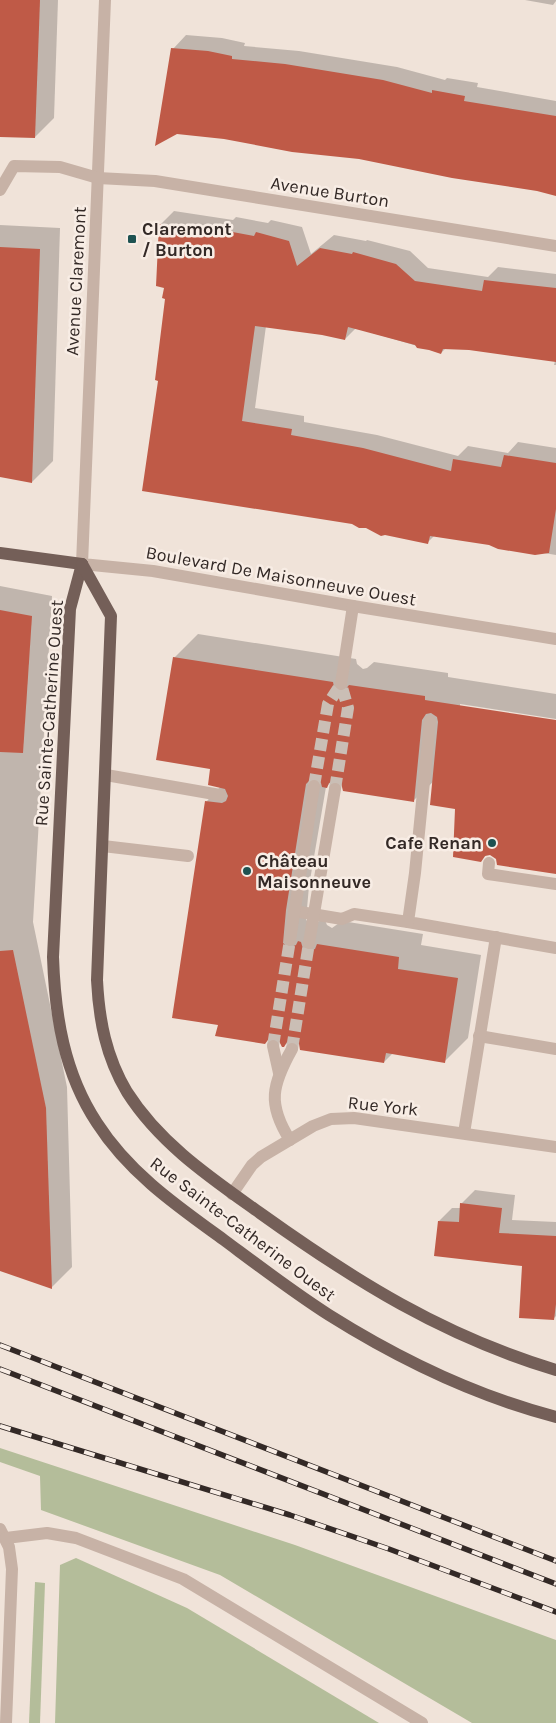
<svg xmlns="http://www.w3.org/2000/svg" width="556" height="1723" viewBox="0 0 556 1723" font-family="Karla,sans-serif">
	<style>
		.green { fill: #b4bd9a }
		.shadow { fill: #0003 }
		.building { fill: #bf5a47 }
		.lines { fill: none; stroke-linecap: round; stroke-linejoin: round }
		.minor-tunnel { stroke: #cabeb5; stroke-width: 12; stroke-dasharray: 12 6; stroke-linecap: butt }
		.minor { stroke: #c7b2a6; stroke-width: 12 }
		.major { stroke: #745f58; stroke-width: 12 }
		.rail-casing { stroke: #332926; stroke-width: 5.5 }
		.rail { stroke: #f8ede5; stroke-width: 4; stroke-dasharray: 11; stroke-linecap: butt }
		.poi-dot { fill: #1e5251; stroke: #f8ede5; stroke-width: 2 }
		.labels { text-anchor: middle; stroke-width: 5; stroke-linejoin: round; paint-order: stroke }
		.street-label { font-size: 18px; fill: #332926; stroke: #f8ede5 }
		.poi-label { font-size: 18px; font-weight: bold; fill: #332926; stroke: #f8ede5; text-anchor: start }
	</style>
	<rect width="100%" height="100%" fill="#f0e3d9"/>
	<g class="green">
		<path d="M 0,1448 L 295,1545 L 556,1640 L 556,1723 L 472,1723 L 220,1575 L 41,1510 L 40,1476 L 0,1462 Z"/>
		<path d="M 76,1558 L 187,1608 L 379,1723 L 55,1723 L 60,1565 Z"/>
		<path d="M 35,1582 L 45,1583 L 40,1723 L 29,1723 Z"/>
	</g>
	<g class="shadow">
		<path d="M 0,0 L 58,0 L 54,118 L 35,137 L 0,136 Z"/>
		<path d="M 525,0 L 556,0 L 556,1 L 553,5 Z"/>
		<path d="M 186,35 L 222,38 L 245,43 L 244,46 L 299,51 L 397,67 L 445,80 L 447,78 L 478,83 L 477,87 L 556,101 L 556,195 L 173,49 Z"/>
		<path d="M 174,211 L 233,220 L 236,217 L 268,223 L 271,220 L 302,227 L 311,254 L 334,235 L 366,241 L 367,240 L 410,251 L 428,268 L 488,277 L 498,267 L 556,274 L 556,365 L 554,365 L 555,361 L 469,349 L 446,348 L 441,353 L 356,328 L 345,339 L 322,334 L 266,326 L 255,408 L 304,416 L 304,422 L 377,435 L 458,456 L 468,446 L 508,453 L 518,442 L 556,448 L 556,555 L 435,535 L 428,542 L 385,533 L 160,380 L 167,298 L 160,225 Z"/>
		<path d="M 0,225 L 60,228 L 53,461 L 32,482 L 0,475 Z"/>
		<path d="M 0,586 L 52,596 L 33,922 L 67,1087 L 72,1267 L 52,1287 L 0,1269 Z"/>
		<path d="M 198,634 L 356,659 L 357,664 L 363,669 L 367,668 L 374,662 L 448,673 L 448,677 L 556,694 L 556,719 L 460,704 L 460,707 L 556,722 L 556,873 L 497,858 L 491,854 L 487,854 L 481,861 L 456,808 L 434,781 L 413,801 L 344,785 L 337,780 L 333,780 L 326,787 L 309,886 L 306,920 L 313,925 L 324,918 L 327,925 L 332,928 L 342,921 L 423,934 L 421,945 L 481,955 L 468,1038 L 444,1062 L 393,1053 L 384,1062 L 300,1043 L 292,1040 L 283,1046 L 280,1040 L 275,1037 L 207,801 L 221,786 L 212,768 L 174,658 Z"/>
		<path d="M 475,1190 L 515,1195 L 512,1220 L 556,1222 L 556,1316 L 553,1319 L 523,1265 L 439,1221 L 452,1208 L 461,1208 L 461,1204 Z"/>
	</g>
	<g class="building">
		<path d="M 0,0 L 40,0 L 35,138 L 0,137 Z"/>
		<path d="M 171,48 L 208,51 L 232,56 L 232,59 L 285,64 L 383,80 L 432,93 L 432,90 L 465,96 L 464,101 L 556,116 L 556,196 L 537,191 L 452,178 L 359,159 L 292,152 L 224,139 L 177,134 L 155,146 Z"/>
		<path d="M 159,224 L 220,233 L 222,230 L 254,236 L 256,232 L 289,241 L 297,266 L 320,248 L 352,254 L 353,252 L 396,264 L 415,281 L 482,291 L 484,280 L 556,288 L 556,362 L 469,350 L 443,349 L 441,354 L 429,350 L 417,348 L 415,345 L 348,327 L 345,340 L 322,335 L 255,326 L 242,421 L 292,429 L 291,435 L 363,448 L 451,471 L 453,459 L 501,467 L 504,455 L 556,463 L 556,509 L 549,553 L 535,555 L 498,549 L 489,545 L 430,536 L 428,544 L 385,535 L 381,536 L 366,528 L 359,528 L 352,524 L 142,491 L 158,381 L 155,380 L 165,299 L 162,298 L 164,288 L 156,286 Z"/>
		<path d="M 0,247 L 40,249 L 32,483 L 0,477 Z"/>
		<path d="M 0,610 L 32,616 L 23,753 L 0,752 Z"/>
		<path d="M 173,657 L 333,682 L 334,687 L 339,692 L 344,691 L 349,685 L 425,696 L 425,700 L 556,720 L 556,874 L 497,865 L 496,859 L 490,855 L 485,856 L 481,862 L 453,857 L 455,809 L 430,805 L 438,722 L 437,717 L 431,713 L 426,714 L 422,720 L 414,802 L 343,791 L 341,783 L 336,781 L 329,783 L 327,788 L 322,787 L 321,783 L 316,778 L 311,779 L 306,784 L 286,910 L 283,943 L 289,948 L 296,945 L 298,941 L 301,942 L 303,949 L 308,951 L 315,949 L 317,944 L 399,957 L 398,969 L 458,978 L 445,1063 L 386,1053 L 384,1063 L 300,1050 L 299,1044 L 292,1041 L 287,1042 L 284,1047 L 282,1047 L 279,1041 L 275,1038 L 268,1040 L 265,1044 L 215,1036 L 218,1025 L 172,1018 L 205,801 L 222,803 L 226,801 L 228,796 L 225,789 L 208,785 L 210,769 L 156,760 Z"/>
		<path d="M 13,950 L 46,1108 L 52,1289 L 0,1271 L 0,951 Z"/>
		<path d="M 460,1203 L 502,1208 L 499,1233 L 556,1236 L 556,1304 L 554,1320 L 519,1318 L 522,1266 L 434,1256 L 438,1221 L 459,1222 Z"/>
	</g>
	<g class="lines">
		<g class="minor-tunnel">
			<path d="M 314,786 L 328,704 L 341,684"/>
			<path d="M 335,789 L 348,708 L 341,684"/>
			<path d="M 273,1046 L 290,940"/>
			<path d="M 292,1049 L 309,943"/>
		</g>
		<g class="minor">
			<path d="M 105,0 L 82,564 L 153,571 L 353,606 L 556,639"/>
			<path d="M 0,190 L 14,166 L 60,167 L 98,178 L 155,181 L 556,246"/>
			<path d="M 341,684 L 353,606"/>
			<path d="M 430,721 L 415,873 L 408,922 L 556,948"/>
			<path d="M 106,775 L 220,795"/>
			<path d="M 103,846 L 188,856"/>
			<path d="M 489,863 L 488,874 L 556,884"/>
			<path d="M 294,911 L 342,919 L 354,914 L 408,922"/>
			<path d="M 290,940 L 314,786"/>
			<path d="M 309,943 L 335,789"/>
			<path d="M 479,1036 L 556,1049"/>
			<path d="M 273,1046 L 279,1073"/>
			<path d="M 464,1133 L 496,937"/>
			<path d="M 290,1140 C 267,1104 272,1085 292,1049"/>
			<path d="M 232,1194 L 252,1165 L 261,1157 L 313,1126 L 331,1119 L 354,1118 L 556,1147"/>
			<path d="M 0,1529 L 9,1547 L 12,1569 L 6,1723"/>
			<path d="M 6,1538 L 47,1533 L 76,1538 L 183,1579 L 422,1723"/>
		</g>
		<g class="major">
			<path d="M 0,553 L 82,564"/>
			<path d="M 82,564 L 70,609 L 53,957 C 55,1016 64,1073 97,1123 C 129,1173 177,1206 224,1240 C 259,1266 293,1292 329,1315 C 399,1359 476,1396 556,1417"/>
			<path d="M 82,564 L 111,616 L 97,980 C 99,1020 106,1057 127,1092 C 160,1144 211,1178 260,1213 C 355,1281 443,1336 556,1370"/>
		</g>
		<defs>
			<g id="rail">
				<path d="M 0,1345 L 556,1561"/>
				<path d="M 0,1369 L 556,1584"/>
				<path d="M 0,1426 L 290,1515 L 389,1549 L 556,1612"/>
			</g>
		</defs>
		<use href="#rail" class="rail-casing"/>
		<use href="#rail" class="rail"/>
	</g>
	<g class="poi-dot">
		<rect x="127" y="234" width="10" height="10" rx="2.5"/>
		<circle cx="492" cy="843" r="5"/>
		<circle cx="247" cy="871" r="5"/>
	</g>
	<g class="labels">
		<g class="street-label">
			<text transform="translate(330 192) rotate(9)" y="6">Avenue Burton</text>
			<text transform="translate(76 281) rotate(-87)" y="6">Avenue Claremont</text>
			<text transform="translate(281 576) rotate(10)" y="6">Boulevard De Maisonneuve Ouest</text>
			<text transform="translate(49 713) rotate(-86)" y="6">Rue Sainte-Catherine Ouest</text>
			<text transform="translate(383 1106) rotate(6)" y="6">Rue York</text>
			<text transform="translate(243 1229) rotate(37)" y="6">Rue Sainte-Catherine Ouest</text>
		</g>
		<g class="poi-label">
			<text x="142" y="235">Claremont<tspan x="142" dy="21">/ Burton</tspan></text>
			<text x="482" y="849" text-anchor="end">Cafe Renan</text>
			<text x="257" y="867">Château<tspan x="257" dy="21">Maisonneuve</tspan></text>
		</g>
	</g>
</svg>
